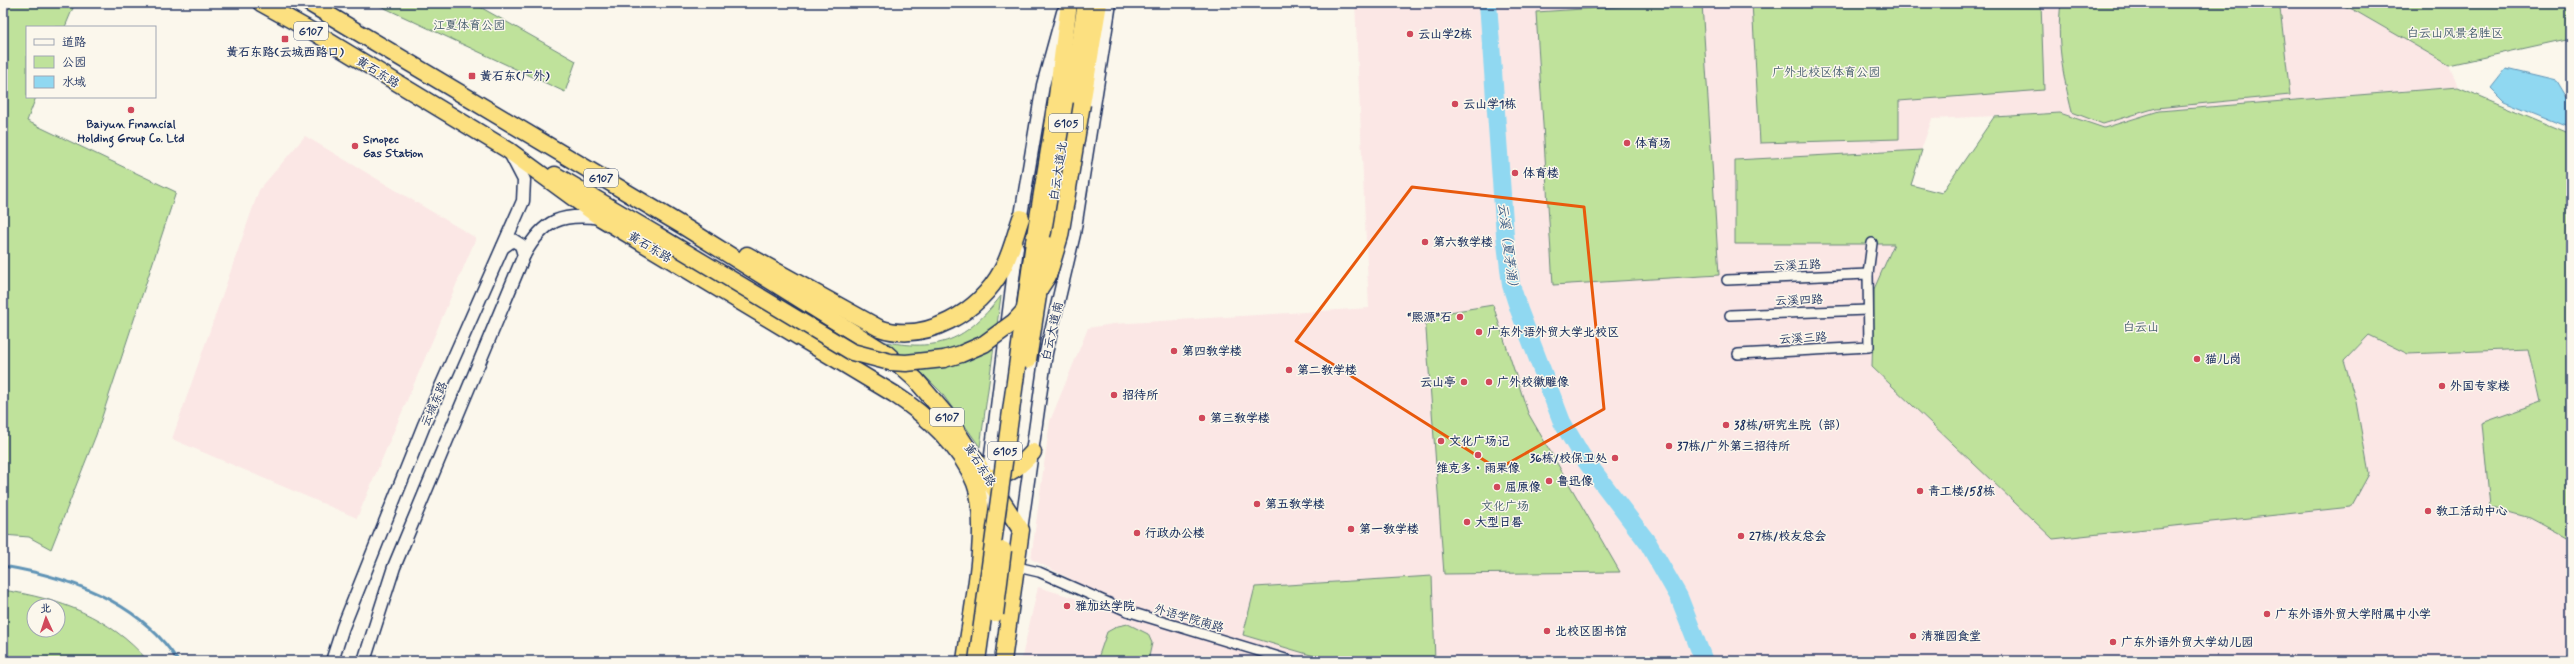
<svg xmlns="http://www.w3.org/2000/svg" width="2574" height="664" viewBox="0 0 2574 664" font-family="Mynerve,'LXGW WenKai TC',sans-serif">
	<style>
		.built { fill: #fbe7e5 }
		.green { fill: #bfe29b; stroke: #6d887c; fill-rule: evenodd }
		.water { fill: #90d8f1; stroke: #6194b6 }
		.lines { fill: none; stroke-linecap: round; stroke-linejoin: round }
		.stream { stroke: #6194b6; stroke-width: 3 }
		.river { stroke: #90d8f1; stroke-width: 18 }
		.street-casing { stroke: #1b2f5e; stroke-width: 12 }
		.secondary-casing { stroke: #1b2f5e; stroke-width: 15 }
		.highway-casing { stroke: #1b2f5e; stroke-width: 19 }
		.street { stroke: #fbf7ec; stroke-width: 9 }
		.secondary { stroke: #fbf7ec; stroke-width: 12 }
		.highway { stroke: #fce080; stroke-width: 16 }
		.highway-bridge-casing { stroke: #1b2f5e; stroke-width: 19; stroke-linecap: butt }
		.highway-bridge { stroke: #fce080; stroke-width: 16 }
		.marked { fill: none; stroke: #e8590c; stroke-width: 3; stroke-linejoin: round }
		.poi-dot { fill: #d1495b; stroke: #fbf7ec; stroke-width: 1.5 }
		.labels { text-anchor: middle; stroke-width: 3; stroke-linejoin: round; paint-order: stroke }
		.shield { fill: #fbf7ec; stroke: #5e6b89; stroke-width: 1 }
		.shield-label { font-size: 11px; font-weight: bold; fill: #1b2f5e }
		.park-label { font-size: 12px; fill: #445c6d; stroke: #fbf7ec }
		.poi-label { font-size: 12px; font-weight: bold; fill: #1b2f5e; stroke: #fbf7ec; text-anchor: start }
		.street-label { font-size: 12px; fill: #1b2f5e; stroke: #fbf7ec }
		.water-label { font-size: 13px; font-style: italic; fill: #385983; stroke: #fbf7ec }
	</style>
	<rect width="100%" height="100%" fill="#fbf7ec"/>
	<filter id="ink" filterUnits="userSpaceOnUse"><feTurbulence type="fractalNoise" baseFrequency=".025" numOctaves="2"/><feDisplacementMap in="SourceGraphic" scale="8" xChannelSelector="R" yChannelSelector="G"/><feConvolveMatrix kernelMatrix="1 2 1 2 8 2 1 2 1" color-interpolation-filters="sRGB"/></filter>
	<g filter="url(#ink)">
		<g class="built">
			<path d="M 1355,3 L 2333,3 L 2352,9 L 2449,65 L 2458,87 L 2159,111 L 2104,128 L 2060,113 L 1932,119 L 1909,185 L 1894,244 L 1874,289 L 2369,474 L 2356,402 L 2344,361 L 2369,335 L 2408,354 L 2529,349 L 2541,402 L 2490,506 L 2530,518 L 2571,540 L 2571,661 L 1021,661 L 1038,587 L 1158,623 L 1031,559 L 1050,421 L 1088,328 L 1113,324 L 1369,308 Z"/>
			<path d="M 305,136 L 476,238 L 357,518 L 172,439 L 259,190 Z"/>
		</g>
		<g class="green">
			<path d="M 3,3 L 75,3 L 65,27 L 27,27 L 27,97 L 36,97 L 27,121 L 176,192 L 96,435 L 51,549 L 29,537 L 3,535 Z"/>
			<path d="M 374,3 L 473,3 L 576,61 L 565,92 Z"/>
			<path d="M 1676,3 L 1702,3 L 1719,275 L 1553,285 L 1536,12 Z"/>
			<path d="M 1752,3 L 2041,3 L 2044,90 L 1899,101 L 1899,139 L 1760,143 Z"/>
			<path d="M 2061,3 L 2261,3 L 2280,8 L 2290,95 L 2156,108 L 2103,124 L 2072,112 C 2063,76 2056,40 2061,3 Z"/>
			<path d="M 2333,3 L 2571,3 L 2571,38 L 2449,65 L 2352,9 Z"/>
			<path d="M 2458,87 L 2571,134 L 2571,540 L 2530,518 L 2490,507 L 2482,423 L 2541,402 L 2529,349 L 2408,354 L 2369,335 L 2344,361 L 2356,402 L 2369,474 L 2351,507 L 2053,539 L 1872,367 L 1874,289 L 1894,244 L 1735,244 L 1735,160 L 1922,150 L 1911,185 L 1942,193 L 1994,117 L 2060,113 L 2104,128 L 2159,111 Z"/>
			<path d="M 1001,296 L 980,447 L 941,392 L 920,371 L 875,340 C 936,352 962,345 1001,296 Z"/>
			<path d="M 1493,305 L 1528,413 L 1620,572 L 1444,574 L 1425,316 Z"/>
			<path d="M 1432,576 L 1435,661 L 1331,661 L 1243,635 L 1255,587 Z"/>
			<path d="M 3,590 C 60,599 109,616 148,661 L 21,661 L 3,654 ZM 34,606 L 58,606 L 58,630 L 34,630 Z"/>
			<path d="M 1128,624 L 1148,634 L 1152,643 L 1148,661 L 1097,661 L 1107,632 L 1118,626 Z"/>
		</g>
		<path class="water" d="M 2506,69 L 2556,81 L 2571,106 L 2571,128 L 2504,101 L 2491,88 Z"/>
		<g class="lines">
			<path class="stream" d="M 3,566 C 70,577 140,602 178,661"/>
			<path class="river" d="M 1488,3 L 1505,235 L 1511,285 L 1519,310 L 1562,422 L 1582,456 L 1648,543 L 1679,597 L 1704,661"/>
			<defs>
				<g id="street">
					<path d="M 1727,280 L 1868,274"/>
					<path d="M 1730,315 L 1868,310"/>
					<path d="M 1738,354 L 1869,347 L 1868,274 L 1872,243"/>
					<path d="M 1013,566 L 1039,572 L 1127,611 L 1292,661"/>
				</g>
				<g id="secondary">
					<path d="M 1019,227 L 1043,85 L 1063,12"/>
					<path d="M 503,247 L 513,240 L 521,245 L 524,255"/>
					<path d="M 984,511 L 1017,247"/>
					<path d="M 1021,530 L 1046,353 L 1074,234 L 1110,3"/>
					<path d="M 332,661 L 343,627 L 424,425 L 523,201 L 524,180 L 511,155"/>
					<path d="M 364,661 L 394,567 L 524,255 C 544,219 562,213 601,218"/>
				</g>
				<g id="highway">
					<path d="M 261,3 L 315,33 L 508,150 L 601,218 L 894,394 C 925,414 961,447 975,483 C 991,527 971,613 965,661"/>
					<path d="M 309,3 L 683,226 L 886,353 L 916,380 L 946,415 L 1021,530 L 1003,661"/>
					<path d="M 1082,104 L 1099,3"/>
					<path d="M 555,175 L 657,235"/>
					<path d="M 1034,242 L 1054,120 L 1069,3"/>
					<path d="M 1046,244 L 1086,3"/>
					<path d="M 747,255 L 879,328 C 926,344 979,312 1002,270 C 1011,254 1015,235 1021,218"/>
					<path d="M 991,477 C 1010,477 1022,464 1033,452"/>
				</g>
			</defs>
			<use href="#street" class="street-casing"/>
			<use href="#secondary" class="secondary-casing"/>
			<use href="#highway" class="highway-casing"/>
			<use href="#street" class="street"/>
			<use href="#secondary" class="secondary"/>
			<use href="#highway" class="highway"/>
			<defs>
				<g id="highway-bridge">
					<path d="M 657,235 L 852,352 L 890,362 L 906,363 L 944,359 L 961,354 L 984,344 L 1014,322 L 1026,309 L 1048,276 L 1060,236 L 1082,104"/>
					<path d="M 1028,360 L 1046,244"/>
					<path d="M 995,614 L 1003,550"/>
					<path d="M 977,661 L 1034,242"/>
				</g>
			</defs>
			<use href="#highway-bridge" class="highway-bridge-casing"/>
			<use href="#highway-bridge" class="highway-bridge"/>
		</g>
	</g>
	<path class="marked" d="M 1412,187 L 1584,207 L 1604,409 L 1498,469 L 1296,341 Z"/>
	<g class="poi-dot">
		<circle cx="1410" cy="34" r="4"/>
		<rect x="281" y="35" width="8" height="8" rx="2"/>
		<rect x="468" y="72" width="8" height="8" rx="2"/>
		<circle cx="1455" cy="104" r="4"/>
		<circle cx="131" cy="110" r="4"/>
		<circle cx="1627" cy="143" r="4"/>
		<circle cx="355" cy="146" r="4"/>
		<circle cx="1515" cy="173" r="4"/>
		<circle cx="1425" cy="242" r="4"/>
		<circle cx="1460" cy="317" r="4"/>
		<circle cx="1479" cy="332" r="4"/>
		<circle cx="1174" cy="351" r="4"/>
		<circle cx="2197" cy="359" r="4"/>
		<circle cx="1289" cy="370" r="4"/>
		<circle cx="1464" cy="382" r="4"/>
		<circle cx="1489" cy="382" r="4"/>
		<circle cx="2442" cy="386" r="4"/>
		<circle cx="1114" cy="395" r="4"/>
		<circle cx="1202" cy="418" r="4"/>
		<circle cx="1726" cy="425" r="4"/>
		<circle cx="1441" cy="441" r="4"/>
		<circle cx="1669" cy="446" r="4"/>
		<circle cx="1478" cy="455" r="4"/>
		<circle cx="1615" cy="458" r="4"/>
		<circle cx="1549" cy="481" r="4"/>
		<circle cx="1497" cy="487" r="4"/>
		<circle cx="1920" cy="491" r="4"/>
		<circle cx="1257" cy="504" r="4"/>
		<circle cx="2428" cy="511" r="4"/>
		<circle cx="1467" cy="522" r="4"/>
		<circle cx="1351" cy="529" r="4"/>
		<circle cx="1137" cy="533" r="4"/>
		<circle cx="1741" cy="536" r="4"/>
		<circle cx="1067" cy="606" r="4"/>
		<circle cx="2267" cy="614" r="4"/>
		<circle cx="1547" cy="631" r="4"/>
		<circle cx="1913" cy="636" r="4"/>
		<circle cx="2113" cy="642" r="4"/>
	</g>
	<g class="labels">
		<g class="shield">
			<rect x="294" y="22" width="34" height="18" rx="3"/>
			<rect x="1049" y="114" width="34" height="18" rx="3"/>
			<rect x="584" y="169" width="34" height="18" rx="3"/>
			<rect x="930" y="408" width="34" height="18" rx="3"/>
			<rect x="988" y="442" width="34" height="18" rx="3"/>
		</g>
		<g class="shield-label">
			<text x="311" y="35">G107</text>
			<text x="1066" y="127">G105</text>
			<text x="601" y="182">G107</text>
			<text x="947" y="421">G107</text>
			<text x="1005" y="455">G105</text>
		</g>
		<g class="park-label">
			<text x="469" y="29">江夏体育公园</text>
			<text x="2455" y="37">白云山风景名胜区</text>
			<text x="1826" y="76">广外北校区体育公园</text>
			<text x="2141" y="331">白云山</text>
			<text x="1505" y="510">文化广场</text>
		</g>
		<g class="poi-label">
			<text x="1418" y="38">云山学2栋</text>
			<text x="285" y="56" text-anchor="middle">黄石东路(云城西路口)</text>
			<text x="480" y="80">黄石东(广外)</text>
			<text x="1463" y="108">云山学1栋</text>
			<text x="131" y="128" text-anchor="middle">Baiyun Financial<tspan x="131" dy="14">Holding Group Co. Ltd</tspan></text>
			<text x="363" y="143">Sinopec<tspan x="363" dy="14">Gas Station</tspan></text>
			<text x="1635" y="147">体育场</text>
			<text x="1523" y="177">体育楼</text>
			<text x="1433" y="246">第六教学楼</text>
			<text x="1452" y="321" text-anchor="end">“熙源”石</text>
			<text x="1487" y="336">广东外语外贸大学北校区</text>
			<text x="1182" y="355">第四教学楼</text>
			<text x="2205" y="363">猫儿岗</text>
			<text x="1297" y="374">第二教学楼</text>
			<text x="1456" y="386" text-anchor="end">云山亭</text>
			<text x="1497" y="386">广外校徽雕像</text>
			<text x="2450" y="390">外国专家楼</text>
			<text x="1122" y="399">招待所</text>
			<text x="1210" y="422">第三教学楼</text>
			<text x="1734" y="429">38栋/研究生院（部）</text>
			<text x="1449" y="445">文化广场记</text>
			<text x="1677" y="450">37栋/广外第三招待所</text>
			<text x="1607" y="462" text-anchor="end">36栋/校保卫处</text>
			<text x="1478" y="472" text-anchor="middle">维克多・雨果像</text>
			<text x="1557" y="485">鲁迅像</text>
			<text x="1505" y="491">屈原像</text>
			<text x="1928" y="495">青工楼/58栋</text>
			<text x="1265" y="508">第五教学楼</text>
			<text x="2436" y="515">教工活动中心</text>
			<text x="1475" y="526">大型日晷</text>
			<text x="1359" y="533">第一教学楼</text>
			<text x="1145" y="537">行政办公楼</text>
			<text x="1749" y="540">27栋/校友总会</text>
			<text x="1075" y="610">雅加达学院</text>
			<text x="2275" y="618">广东外语外贸大学附属中小学</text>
			<text x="1555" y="635">北校区图书馆</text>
			<text x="1921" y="640">清雅园食堂</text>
			<text x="2121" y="646">广东外语外贸大学幼儿园</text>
		</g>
		<g class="street-label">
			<text transform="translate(378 72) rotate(32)" y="4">黄石东路</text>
			<text transform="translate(1058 171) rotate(-81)" y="4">白云大道北</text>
			<text transform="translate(650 247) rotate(31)" y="4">黄石东路</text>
			<text transform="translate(1797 265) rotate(-2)" y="4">云溪五路</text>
			<text transform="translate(1799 300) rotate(-2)" y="4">云溪四路</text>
			<text transform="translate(1052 331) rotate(-77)" y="4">白云大道南</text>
			<text transform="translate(1803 338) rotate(-3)" y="4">云溪三路</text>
			<text transform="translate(434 404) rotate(-66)" y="4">云城东路</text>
			<text transform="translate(980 465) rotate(58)" y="4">黄石东路</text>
			<text transform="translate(1189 618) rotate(16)" y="4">外语学院南路</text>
		</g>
		<g class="water-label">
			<text transform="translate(1509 248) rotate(83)" y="5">云溪（夏茅涌）</text>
		</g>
	</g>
	<rect width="2574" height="664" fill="none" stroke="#fbf7ec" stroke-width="16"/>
	<rect x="8" y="8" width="2558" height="648" fill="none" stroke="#1b2f5e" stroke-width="1.5" filter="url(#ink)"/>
	<rect x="26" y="26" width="130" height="72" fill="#fbf7ec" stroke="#a1a7b3"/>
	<rect x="34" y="39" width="20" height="6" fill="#fbf7ec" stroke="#a1a7b3"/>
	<text x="62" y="46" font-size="12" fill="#1b2f5e">道路</text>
	<rect x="34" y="56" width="20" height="12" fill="#bfe29b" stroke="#a1a7b3"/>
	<text x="62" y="66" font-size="12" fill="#1b2f5e">公园</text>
	<rect x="34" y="76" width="20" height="12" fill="#90d8f1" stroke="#a1a7b3"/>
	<text x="62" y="86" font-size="12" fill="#1b2f5e">水域</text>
	<g transform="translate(46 618) rotate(357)"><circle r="19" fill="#fbf7ec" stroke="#a1a7b3"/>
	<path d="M0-3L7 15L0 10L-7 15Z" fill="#d1495b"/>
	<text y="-6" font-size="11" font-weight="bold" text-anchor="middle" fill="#1b2f5e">北</text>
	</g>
</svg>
